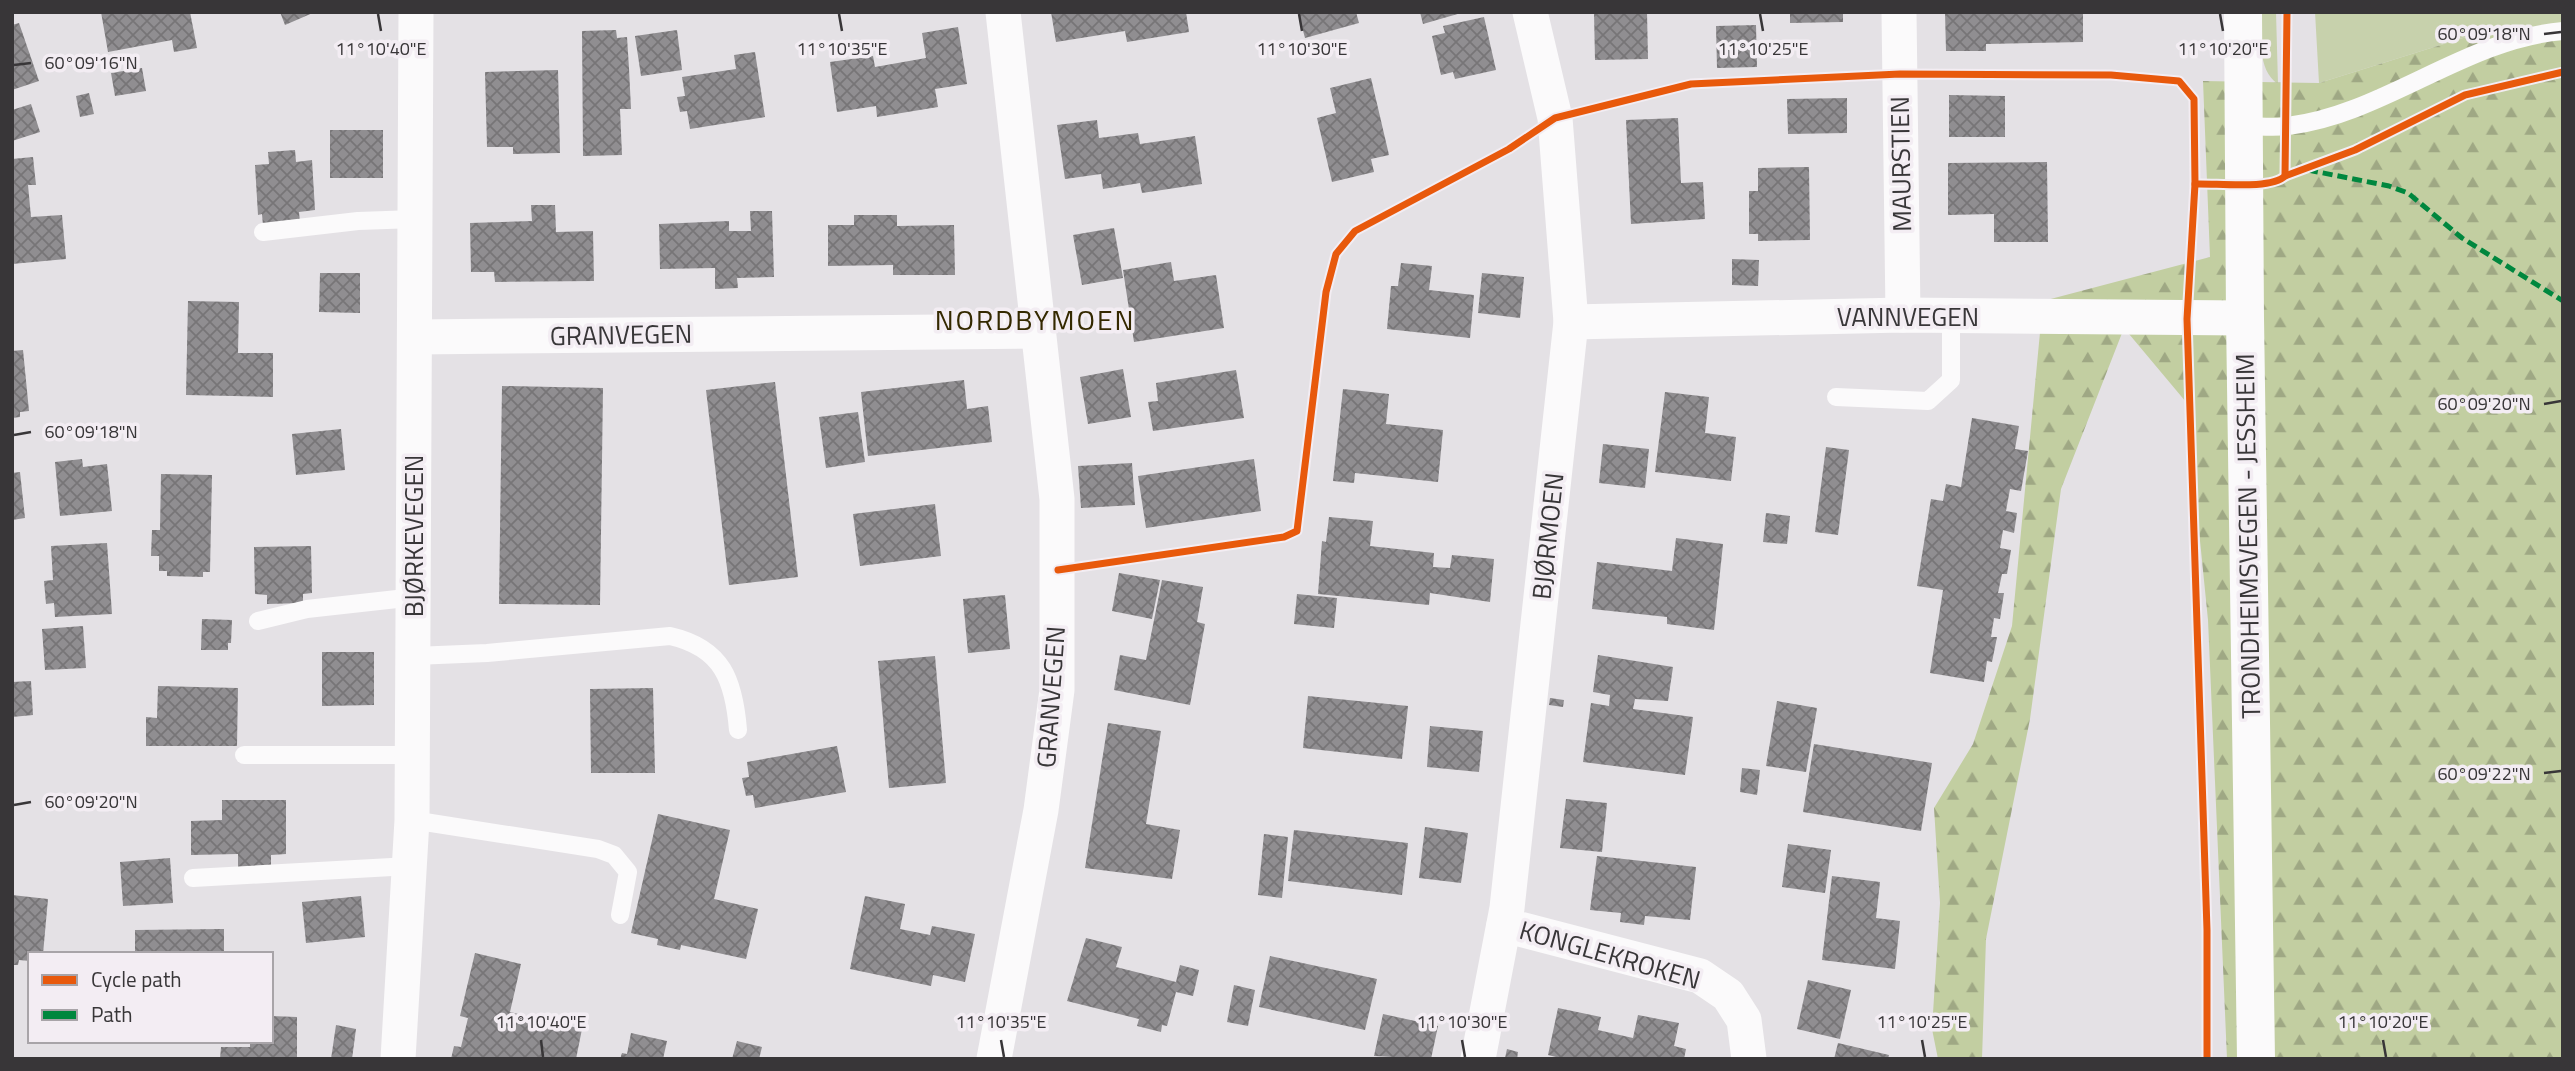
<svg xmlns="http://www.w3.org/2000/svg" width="2575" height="1071" viewBox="0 0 2575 1071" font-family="'Titillium Web',sans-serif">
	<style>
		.green { fill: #c7d1ac }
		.forest { fill: url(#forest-firs) }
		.building { fill: url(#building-cross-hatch) }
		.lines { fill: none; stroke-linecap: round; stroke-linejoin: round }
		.lane { stroke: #fbfafb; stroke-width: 18 }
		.street { stroke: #fbfafb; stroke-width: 35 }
		.secondary { stroke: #fbfafb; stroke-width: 38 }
		.quiet { stroke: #00873e; stroke-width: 5; stroke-dasharray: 10 5; stroke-linecap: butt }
		.cycleway-casing { stroke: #f3edf3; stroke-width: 11 }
		.cycleway { stroke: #e8590c; stroke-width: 7 }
		.ticks { fill: none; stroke: #383638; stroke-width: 2.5 }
		.labels { text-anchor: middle; stroke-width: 7; stroke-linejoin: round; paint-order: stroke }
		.street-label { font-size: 26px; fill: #383638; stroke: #f3edf3 }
		.neighbourhood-label { font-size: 28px; letter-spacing: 2px; fill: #342900; stroke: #f3edf3 }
		.ticks-label { font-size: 18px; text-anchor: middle; fill: #383638; stroke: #f3edf3; stroke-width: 7; stroke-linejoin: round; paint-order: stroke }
	</style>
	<defs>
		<pattern id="forest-firs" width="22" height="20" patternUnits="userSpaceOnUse" patternTransform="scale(1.75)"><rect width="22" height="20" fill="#c2cea1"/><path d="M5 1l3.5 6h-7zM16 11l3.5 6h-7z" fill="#9fa884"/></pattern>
		<pattern id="building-cross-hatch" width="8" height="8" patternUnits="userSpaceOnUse" patternTransform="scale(1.75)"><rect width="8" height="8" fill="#908e91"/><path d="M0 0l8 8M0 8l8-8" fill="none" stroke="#777577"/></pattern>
	</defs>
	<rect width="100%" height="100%" fill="#e4e1e5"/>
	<g class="green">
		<path d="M 2262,12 L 2276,12 L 2278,84 C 2256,69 2262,35 2262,12 Z"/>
		<path d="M 2315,12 L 2563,12 L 2563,26 L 2479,33 L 2319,83 Z"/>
	</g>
	<path class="forest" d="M 2563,26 L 2563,1059 L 2227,1059 L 2208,620 L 2186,402 L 2124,328 L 2061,489 L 2030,719 L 1986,939 L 1982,1059 L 1938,1059 L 1932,1029 L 1940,903 L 1934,808 L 1973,744 L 2012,626 L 2043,301 L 2210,257 L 2203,81 L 2319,83 L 2479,33 Z"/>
	<g class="building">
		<path d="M 101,12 L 190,12 L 197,48 L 174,52 L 172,40 L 108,52 Z"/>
		<path d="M 280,12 L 315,12 L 285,25 Z"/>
		<path d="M 1051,12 L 1186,12 L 1189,32 L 1127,42 L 1125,31 L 1056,42 Z"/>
		<path d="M 1298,12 L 1356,12 L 1359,23 L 1305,38 Z"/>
		<path d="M 1420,12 L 1461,12 L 1461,13 L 1423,24 Z"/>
		<path d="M 1594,12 L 1647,12 L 1648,59 L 1595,60 Z"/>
		<path d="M 1790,12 L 1843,12 L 1843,22 L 1790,23 Z"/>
		<path d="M 1945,12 L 2083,12 L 2083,42 L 1986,44 L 1986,51 L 1946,51 Z"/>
		<path d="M 1484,17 L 1496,70 L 1455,79 L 1453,72 L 1441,75 L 1432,36 L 1445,33 L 1443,26 Z"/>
		<path d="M 19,23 L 39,81 L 12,90 L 12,25 Z"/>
		<path d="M 1756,25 L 1757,67 L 1717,68 L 1716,26 Z"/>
		<path d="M 958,27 L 967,84 L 935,89 L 938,107 L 877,117 L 876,106 L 837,112 L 830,62 L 873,56 L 875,67 L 926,58 L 922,33 Z"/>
		<path d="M 616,30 L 617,38 L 627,37 L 629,68 L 631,109 L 620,109 L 622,155 L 583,156 L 582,31 Z"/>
		<path d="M 677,30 L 682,70 L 641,76 L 635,36 Z"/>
		<path d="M 755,52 L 765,117 L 690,129 L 687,111 L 680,112 L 677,97 L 685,96 L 682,77 L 736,69 L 734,55 Z"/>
		<path d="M 142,68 L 146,91 L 115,96 L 111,73 Z"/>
		<path d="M 558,70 L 560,153 L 513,154 L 513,147 L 487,147 L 485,72 Z"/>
		<path d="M 1371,78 L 1389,155 L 1371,159 L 1374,172 L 1332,182 L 1317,118 L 1336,113 L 1330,88 Z"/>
		<path d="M 89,93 L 94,114 L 80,117 L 76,96 Z"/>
		<path d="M 1949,95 L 2005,96 L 2005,137 L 1949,137 Z"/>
		<path d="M 1847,98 L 1847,133 L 1788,134 L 1787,99 Z"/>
		<path d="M 31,104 L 40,132 L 12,141 L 12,110 Z"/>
		<path d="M 1678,118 L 1681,183 L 1703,182 L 1705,219 L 1631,224 L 1626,120 Z"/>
		<path d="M 1097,120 L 1099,138 L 1138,133 L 1140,144 L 1195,136 L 1202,184 L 1142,193 L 1140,183 L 1103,189 L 1101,174 L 1065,179 L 1057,125 Z"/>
		<rect x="330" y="130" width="53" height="48"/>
		<path d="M 295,150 L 296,162 L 312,160 L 315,210 L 299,212 L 300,223 L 263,226 L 262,214 L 258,215 L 255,165 L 269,164 L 268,152 Z"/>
		<path d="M 33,157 L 36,185 L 28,185 L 31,217 L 62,215 L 66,259 L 12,264 L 12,159 Z"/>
		<path d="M 2047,162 L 2048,242 L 1994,242 L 1994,214 L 1948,215 L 1948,163 Z"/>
		<path d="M 1809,167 L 1810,240 L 1758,241 L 1758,234 L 1749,234 L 1749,191 L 1758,191 L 1758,168 Z"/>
		<path d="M 531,205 L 555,205 L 556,232 L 593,231 L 594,281 L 495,282 L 494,272 L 471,272 L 470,223 L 532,221 Z"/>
		<path d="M 750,211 L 772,211 L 774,277 L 737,278 L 738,288 L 715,289 L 715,268 L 660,269 L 659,224 L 729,221 L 729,231 L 751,231 Z"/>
		<path d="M 854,215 L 897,215 L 897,226 L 954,225 L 955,275 L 893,275 L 893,265 L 828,266 L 828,225 L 854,225 Z"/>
		<path d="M 1114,228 L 1123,278 L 1082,285 L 1073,235 Z"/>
		<path d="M 1732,259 L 1759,260 L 1758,286 L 1732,285 Z"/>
		<path d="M 1171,262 L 1174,281 L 1216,275 L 1224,328 L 1134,342 L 1123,270 Z"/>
		<path d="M 1401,263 L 1432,266 L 1429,290 L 1474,295 L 1470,338 L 1387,329 L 1391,286 L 1398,286 Z"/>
		<path d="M 320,273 L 360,273 L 360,313 L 319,312 Z"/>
		<path d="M 1482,273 L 1524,277 L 1520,318 L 1478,313 Z"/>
		<path d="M 188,301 L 239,302 L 238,353 L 273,353 L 273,397 L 186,395 Z"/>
		<path d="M 23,350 L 29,411 L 20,412 L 20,417 L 12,418 L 12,351 Z"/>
		<path d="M 1123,369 L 1131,417 L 1088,424 L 1080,377 Z"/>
		<path d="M 1236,370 L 1244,418 L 1153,431 L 1148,402 L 1158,401 L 1156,383 Z"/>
		<path d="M 964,380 L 967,409 L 988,406 L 992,442 L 868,456 L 861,392 Z"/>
		<path d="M 775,382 L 798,577 L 729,585 L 706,390 Z"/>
		<path d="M 502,386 L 603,388 L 600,605 L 499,604 Z"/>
		<path d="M 1343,389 L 1389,394 L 1386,424 L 1443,430 L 1438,482 L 1355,473 L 1354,483 L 1333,481 Z"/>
		<path d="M 1665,392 L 1709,397 L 1705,433 L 1736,437 L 1731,481 L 1655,472 Z"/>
		<path d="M 858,412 L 865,462 L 826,468 L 819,417 Z"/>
		<path d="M 1972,418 L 2019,426 L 2015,449 L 2028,451 L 2021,491 L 2010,489 L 2006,511 L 2017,513 L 2014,533 L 2003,530 L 2000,548 L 2011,550 L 2007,574 L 2002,574 L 1998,593 L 2004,593 L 2000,619 L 1994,618 L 1991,637 L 1997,637 L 1992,662 L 1987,661 L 1984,682 L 1930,673 L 1943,590 L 1917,586 L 1931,499 L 1943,501 L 1946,484 L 1961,487 Z"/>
		<path d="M 341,429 L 345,470 L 296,475 L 292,434 Z"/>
		<path d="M 1603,444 L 1649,449 L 1645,488 L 1599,483 Z"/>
		<path d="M 1826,447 L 1849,450 L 1838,535 L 1815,532 Z"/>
		<path d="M 82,459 L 83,467 L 107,464 L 112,511 L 60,516 L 55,462 Z"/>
		<path d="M 1254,459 L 1261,511 L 1146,528 L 1138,476 Z"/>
		<path d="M 1132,463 L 1135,505 L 1081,508 L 1078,466 Z"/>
		<path d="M 20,472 L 25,518 L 12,520 L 12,473 Z"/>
		<path d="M 161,474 L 212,475 L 210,572 L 203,572 L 203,577 L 167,576 L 167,571 L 159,571 L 159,556 L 151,556 L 152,530 L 160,530 Z"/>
		<path d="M 935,504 L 941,556 L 860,566 L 853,514 Z"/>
		<path d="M 1766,513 L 1790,516 L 1787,544 L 1763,542 Z"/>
		<path d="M 1329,517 L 1373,521 L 1370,546 L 1434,553 L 1433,567 L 1450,568 L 1452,555 L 1494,559 L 1490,602 L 1430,593 L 1429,605 L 1318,594 L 1322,541 L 1326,542 Z"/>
		<path d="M 1676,538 L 1723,544 L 1714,630 L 1667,624 L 1667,617 L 1592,609 L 1597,562 L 1672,571 Z"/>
		<path d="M 107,543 L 112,614 L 55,617 L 54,603 L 46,604 L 44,581 L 53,580 L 51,546 Z"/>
		<path d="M 311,546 L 312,593 L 303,594 L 303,603 L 267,604 L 267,595 L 255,594 L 254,547 Z"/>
		<path d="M 1119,573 L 1160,580 L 1152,619 L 1112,611 Z"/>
		<path d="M 1162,580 L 1203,587 L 1197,622 L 1205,624 L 1190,705 L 1114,690 L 1120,655 L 1146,660 Z"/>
		<path d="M 1297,594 L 1337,598 L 1334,628 L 1294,624 Z"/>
		<path d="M 1005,595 L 1010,649 L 968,653 L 963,599 Z"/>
		<path d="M 202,619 L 232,620 L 231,643 L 228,643 L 228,650 L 201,650 Z"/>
		<path d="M 83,626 L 86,668 L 45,670 L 42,629 Z"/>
		<path d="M 322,652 L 374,652 L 374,705 L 322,706 Z"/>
		<path d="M 1598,655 L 1673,667 L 1668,701 L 1635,699 L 1633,709 L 1693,717 L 1685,775 L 1583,762 L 1591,703 L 1609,706 L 1610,695 L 1593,692 Z"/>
		<path d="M 935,656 L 946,783 L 889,788 L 878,661 Z"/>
		<path d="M 31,681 L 33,715 L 12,717 L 12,682 Z"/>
		<path d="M 158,686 L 238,688 L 237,746 L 146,746 L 146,717 L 157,718 Z"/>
		<path d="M 653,688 L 655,773 L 591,773 L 590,689 Z"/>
		<path d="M 1308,696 L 1408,706 L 1402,759 L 1303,748 Z"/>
		<path d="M 1550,698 L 1564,700 L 1563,707 L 1549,705 Z"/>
		<path d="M 1777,701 L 1817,708 L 1806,772 L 1766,766 Z"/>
		<path d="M 1108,723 L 1161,731 L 1146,824 L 1180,830 L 1172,879 L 1085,868 Z"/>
		<path d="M 1430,726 L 1483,731 L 1479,772 L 1427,767 Z"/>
		<path d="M 1814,744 L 1932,763 L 1921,831 L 1803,812 Z"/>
		<path d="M 837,746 L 846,792 L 755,808 L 753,795 L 746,796 L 742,778 L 749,777 L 747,762 Z"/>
		<path d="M 1742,768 L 1760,770 L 1757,795 L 1740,792 Z"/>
		<path d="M 1566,799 L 1607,803 L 1602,852 L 1560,848 Z"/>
		<path d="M 222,800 L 286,800 L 286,854 L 271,855 L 271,871 L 238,870 L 238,854 L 191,855 L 191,821 L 222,820 Z"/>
		<path d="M 658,814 L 730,830 L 714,899 L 758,909 L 746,959 L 681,945 L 680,950 L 657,945 L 658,939 L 631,933 Z"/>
		<path d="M 1425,827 L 1468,833 L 1461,883 L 1419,878 Z"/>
		<path d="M 1294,830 L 1408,843 L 1402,895 L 1288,881 Z"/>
		<path d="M 1264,834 L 1288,837 L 1282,898 L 1258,895 Z"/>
		<path d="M 1788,844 L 1831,850 L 1825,893 L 1782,887 Z"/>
		<path d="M 1597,856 L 1696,867 L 1690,920 L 1645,916 L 1644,925 L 1620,922 L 1621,913 L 1590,910 Z"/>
		<path d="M 170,858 L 173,903 L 123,906 L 120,862 Z"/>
		<path d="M 1832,876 L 1880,882 L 1876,918 L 1900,921 L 1895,969 L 1822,960 Z"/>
		<path d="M 12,895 L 48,899 L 43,954 L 30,954 L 30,961 L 19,960 L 18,965 L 12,965 Z"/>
		<path d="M 361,896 L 365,937 L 306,943 L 302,902 Z"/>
		<path d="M 865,896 L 905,904 L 900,929 L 930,935 L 932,926 L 975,934 L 965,982 L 933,975 L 931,986 L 850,969 Z"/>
		<path d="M 224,929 L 224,954 L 135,954 L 135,930 Z"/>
		<path d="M 1086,938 L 1122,947 L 1116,967 L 1176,982 L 1180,965 L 1199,970 L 1193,996 L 1176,992 L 1167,1026 L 1162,1025 L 1161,1032 L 1137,1026 L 1139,1019 L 1067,1001 Z"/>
		<path d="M 475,953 L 521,964 L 510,1012 L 582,1029 L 576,1059 L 451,1059 L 454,1046 L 461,1047 L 468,1018 L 460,1016 Z"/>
		<path d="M 1270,956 L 1377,979 L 1365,1030 L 1259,1007 Z"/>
		<path d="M 1808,980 L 1851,990 L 1840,1039 L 1797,1029 Z"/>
		<path d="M 1234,985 L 1255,990 L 1248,1026 L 1227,1022 Z"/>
		<path d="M 1558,1008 L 1601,1017 L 1598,1030 L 1633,1038 L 1638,1015 L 1679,1023 L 1674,1046 L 1686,1049 L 1684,1059 L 1564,1059 L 1548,1055 Z"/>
		<path d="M 1383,1014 L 1438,1026 L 1431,1059 L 1374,1056 Z"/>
		<path d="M 271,1016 L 297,1017 L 297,1059 L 220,1059 L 221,1047 L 250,1047 L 250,1041 L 271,1041 Z"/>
		<path d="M 336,1025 L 356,1029 L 352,1059 L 331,1059 Z"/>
		<path d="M 631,1033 L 667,1041 L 663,1059 L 620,1059 L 622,1053 L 627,1054 Z"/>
		<path d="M 737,1041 L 762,1047 L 759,1059 L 732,1059 Z"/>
		<path d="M 1838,1043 L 1889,1055 L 1888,1059 L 1834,1059 Z"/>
		<path d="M 1507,1049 L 1518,1052 L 1517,1059 L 1505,1058 Z"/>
	</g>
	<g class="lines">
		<g class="lane">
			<path d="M 2244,126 C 2258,126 2274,128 2288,126 C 2385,114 2465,39 2563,31"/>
			<path d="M 263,232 L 358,221 L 415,219"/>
			<path d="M 1836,397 L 1928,401 L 1951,380 L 1951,316"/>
			<path d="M 258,621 L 307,609 L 415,597"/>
			<path d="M 414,656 L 487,653 L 670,636 C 723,648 734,681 738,730"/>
			<path d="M 244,755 L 412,755"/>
			<path d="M 412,820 L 598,849 L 614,855 L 628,872 L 620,915"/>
			<path d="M 193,878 L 410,866"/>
		</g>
		<g class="street">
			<path d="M 1899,12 L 1903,315"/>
			<path d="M 1571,322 L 1903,315 L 2245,318"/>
			<path d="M 415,337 L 1037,331"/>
			<path d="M 1504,925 L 1700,976 L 1728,995 L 1744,1020 L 1749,1059"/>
			<path d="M 398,1059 L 412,820 L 416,12"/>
			<path d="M 994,1059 L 1041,810 L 1057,690 L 1057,499 L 1003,12"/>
			<path d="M 1478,1059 L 1507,908 L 1571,322 L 1555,118 L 1530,12"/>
		</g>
		<path class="secondary" d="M 2243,12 L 2245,318 L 2256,1059"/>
		<path class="quiet" d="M 2308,170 L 2389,186 L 2408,193 L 2462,238 L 2563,301"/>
		<defs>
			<g id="cycleway">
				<path d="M 2285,176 L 2355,150 L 2465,95 L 2563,72"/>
				<path d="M 2195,184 C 2216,183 2271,190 2285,176 L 2287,12"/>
				<path d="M 1058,570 L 1284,537 L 1297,531 L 1326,292 L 1336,254 L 1355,231 L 1509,149 L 1555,118 L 1691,84 L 1900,74 L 2111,75 L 2179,81 L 2194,99 L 2195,184 L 2187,319 L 2207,930 L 2207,1059"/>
			</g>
		</defs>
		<use href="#cycleway" class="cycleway-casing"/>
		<use href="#cycleway" class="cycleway"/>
	</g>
	<path class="ticks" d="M 378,14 L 381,31M 839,14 L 842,31M 1299,14 L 1302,31M 1760,14 L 1763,31M 2220,14 L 2223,31M 2544,34 L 2561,32M 14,65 L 31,63M 2544,404 L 2561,401M 14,435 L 31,432M 2544,773 L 2561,771M 14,805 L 31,802M 541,1040 L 543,1057M 1001,1040 L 1004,1057M 1462,1040 L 1465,1057M 1922,1040 L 1925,1057M 2383,1040 L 2386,1057"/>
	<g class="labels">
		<g class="street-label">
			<text transform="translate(1901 164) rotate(-91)" y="9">MAURSTIEN</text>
			<text x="1908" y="326">VANNVEGEN</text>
			<text transform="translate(621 335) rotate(-1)" y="9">GRANVEGEN</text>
			<text transform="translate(414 536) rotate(-90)" y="9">BJØRKEVEGEN</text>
			<text transform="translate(1548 536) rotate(-84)" y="9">BJØRMOEN</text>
			<text transform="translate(2248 536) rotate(-91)" y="9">TRONDHEIMSVEGEN - JESSHEIM</text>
			<text transform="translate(1051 697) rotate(-86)" y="9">GRANVEGEN</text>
			<text transform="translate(1610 955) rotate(16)" y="9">KONGLEKROKEN</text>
		</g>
		<g class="neighbourhood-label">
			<text x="1035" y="330">NORDBYMOEN</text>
		</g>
	</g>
	<g class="ticks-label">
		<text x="2484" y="40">60°09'18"N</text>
		<text x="381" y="55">11°10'40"E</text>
		<text x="842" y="55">11°10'35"E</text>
		<text x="1302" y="55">11°10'30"E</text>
		<text x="1763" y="55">11°10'25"E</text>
		<text x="2223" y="55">11°10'20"E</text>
		<text x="91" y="69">60°09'16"N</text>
		<text x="2484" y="410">60°09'20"N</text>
		<text x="91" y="438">60°09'18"N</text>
		<text x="2484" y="780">60°09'22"N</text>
		<text x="91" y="808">60°09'20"N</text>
		<text x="541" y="1028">11°10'40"E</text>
		<text x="1001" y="1028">11°10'35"E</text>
		<text x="1462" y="1028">11°10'30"E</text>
		<text x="1922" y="1028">11°10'25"E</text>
		<text x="2383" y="1028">11°10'20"E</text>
	</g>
	<rect width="2575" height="1071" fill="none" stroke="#383638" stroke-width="28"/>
	<rect x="28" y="952" width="245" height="91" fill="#f3edf3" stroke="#a8a4a8" stroke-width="2"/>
	<rect x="42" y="975" width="35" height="10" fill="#e8590c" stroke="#a8a4a8" stroke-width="2"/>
	<text x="91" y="987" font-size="21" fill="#383638">Cycle path</text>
	<rect x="42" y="1010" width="35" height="10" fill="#00873e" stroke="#a8a4a8" stroke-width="2"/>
	<text x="91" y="1022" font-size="21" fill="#383638">Path</text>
</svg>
